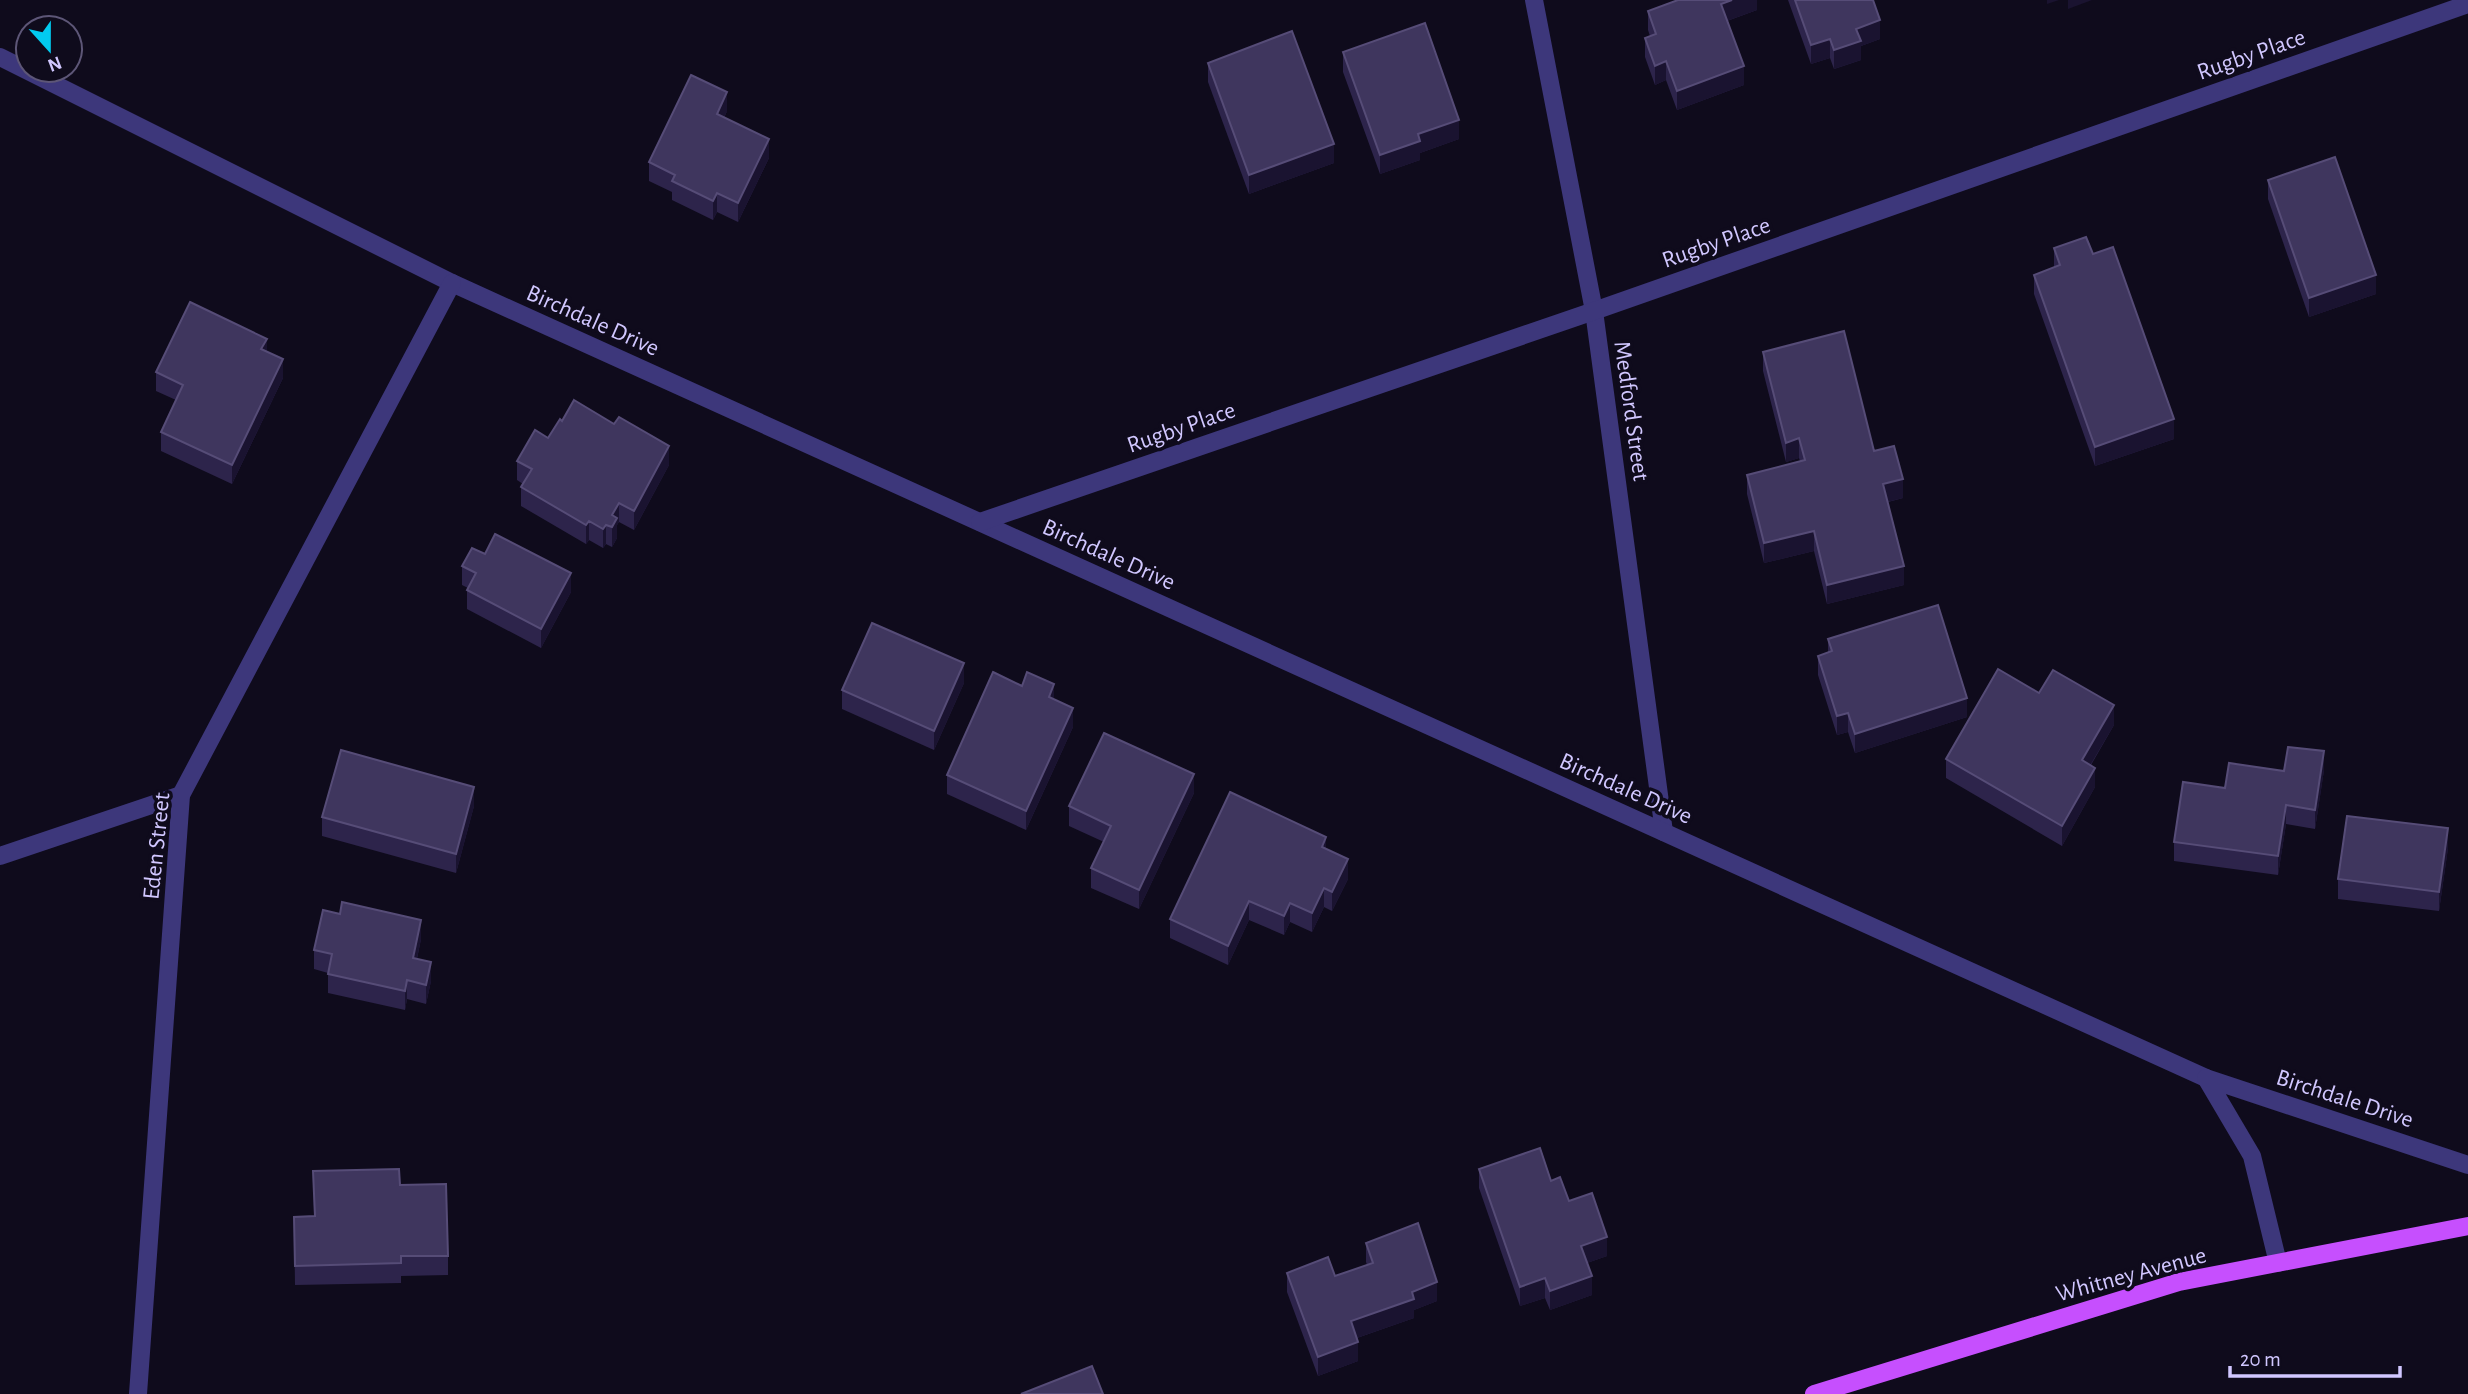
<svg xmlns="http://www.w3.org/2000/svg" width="2468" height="1394" viewBox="0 0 2468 1394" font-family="'Alegreya Sans',sans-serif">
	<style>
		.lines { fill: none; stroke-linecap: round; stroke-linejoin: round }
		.minor { stroke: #3d377b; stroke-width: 18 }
		.major { stroke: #c64ffe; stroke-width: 18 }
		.wall { fill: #2d244b }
		.shaded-wall { fill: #1a1330 }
		.building { fill: #3f365e; stroke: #564c77; stroke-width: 2 }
		.labels { text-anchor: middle; stroke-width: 7; stroke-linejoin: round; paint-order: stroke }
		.street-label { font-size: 24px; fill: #d1c7ff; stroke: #0f0b1c }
	</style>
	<rect width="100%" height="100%" fill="#0f0b1c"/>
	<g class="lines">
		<g class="minor">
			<path d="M 1534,0 L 1594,311 L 1664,832"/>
			<path d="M 0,57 L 452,283 L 2206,1078"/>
			<path d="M 980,522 L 1594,311 L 2468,4"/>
			<path d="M 0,856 L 181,795"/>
			<path d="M 2278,1263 L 2252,1156 L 2206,1078 L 2468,1165"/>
			<path d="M 138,1394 L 181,795 L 452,283"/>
		</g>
		<path class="major" d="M 1814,1394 L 2179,1282 L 2468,1226"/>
	</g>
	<g class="wall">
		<path d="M 1757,0 L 1757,10 L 1727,21 L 1744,85 L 1677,110 L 1666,80 L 1655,85 L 1645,57 L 1645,38 L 1650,36 L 1648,30 L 1648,11 Z"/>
		<path d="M 1788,0 L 1873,0 L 1880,39 L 1861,46 L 1861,60 L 1834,69 L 1830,58 L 1811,64 Z"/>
		<path d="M 1343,52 L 1459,139 L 1420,153 L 1420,160 L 1380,174 L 1343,72 Z"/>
		<path d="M 1208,63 L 1334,163 L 1249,194 L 1208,82 Z"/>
		<path d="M 727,111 L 724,118 L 769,158 L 738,222 L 717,212 L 713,220 L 672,200 L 672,192 L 649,181 L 649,162 Z"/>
		<path d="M 2268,180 L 2376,294 L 2309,317 L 2268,199 Z"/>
		<path d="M 2054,248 L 2093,254 L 2174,439 L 2095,466 L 2034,294 L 2034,275 L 2054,267 Z"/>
		<path d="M 267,351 L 283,378 L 232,484 L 161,451 L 161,432 L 176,400 L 156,391 L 156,372 Z"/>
		<path d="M 1763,352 L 1874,451 L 1903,498 L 1888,502 L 1904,585 L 1827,604 L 1814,551 L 1764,563 L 1747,494 L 1747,475 L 1800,461 L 1799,458 L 1786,462 L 1763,371 Z"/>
		<path d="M 562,421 L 669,465 L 634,530 L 619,522 L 617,525 L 617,538 L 612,547 L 606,544 L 603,548 L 589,540 L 586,544 L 521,506 L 521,487 L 523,484 L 517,480 L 517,461 L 548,438 Z"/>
		<path d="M 462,566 L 571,592 L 541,648 L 467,609 L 467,590 L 468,588 L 462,585 Z"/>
		<path d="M 1828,639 L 1967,717 L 1855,753 L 1848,732 L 1837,735 L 1818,675 L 1818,656 L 1828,653 Z"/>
		<path d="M 964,683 L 934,750 L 842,709 L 842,690 Z"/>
		<path d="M 2039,693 L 2114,725 L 2091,765 L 2095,787 L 2062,846 L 1946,778 L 1946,759 Z"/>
		<path d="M 1054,700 L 1073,727 L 1026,830 L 947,794 L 947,775 Z"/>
		<path d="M 2324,770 L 2315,829 L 2286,824 L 2278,875 L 2174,861 L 2174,842 L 2284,771 Z"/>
		<path d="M 1194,793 L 1139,909 L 1091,888 L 1091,868 L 1104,842 L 1069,826 L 1069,806 Z"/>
		<path d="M 474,806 L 456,873 L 322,836 L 322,817 Z"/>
		<path d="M 2448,848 L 2439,911 L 2338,899 L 2338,879 Z"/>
		<path d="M 1348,879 L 1332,911 L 1324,907 L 1312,932 L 1290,922 L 1284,935 L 1249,920 L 1228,965 L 1170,938 L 1170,919 Z"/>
		<path d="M 421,939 L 417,959 L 431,981 L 426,1004 L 407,999 L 405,1010 L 328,993 L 328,973 L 314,969 L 314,950 Z"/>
		<path d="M 1479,1169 L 1551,1181 L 1569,1201 L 1607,1256 L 1587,1263 L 1592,1295 L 1550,1310 L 1545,1298 L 1520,1306 L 1479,1188 Z"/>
		<path d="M 313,1171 L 400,1185 L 448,1256 L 448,1275 L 401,1276 L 401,1283 L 295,1285 L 294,1217 L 314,1216 Z"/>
		<path d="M 1366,1243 L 1437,1301 L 1414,1310 L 1414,1318 L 1357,1338 L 1358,1361 L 1318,1376 L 1287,1292 L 1287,1273 L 1335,1276 L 1367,1265 L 1366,1262 Z"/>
	</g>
	<g class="shaded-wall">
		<path d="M 1732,0 L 1757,0 L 1757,10 L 1721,23 L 1721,4 Z"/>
		<path d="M 2047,0 L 2059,0 L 2047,4 Z"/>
		<path d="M 2068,0 L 2092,0 L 2068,9 Z"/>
		<path d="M 1880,20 L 1880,39 L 1861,46 L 1861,60 L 1834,69 L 1834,50 L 1856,29 Z"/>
		<path d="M 1830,39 L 1830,58 L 1811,64 L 1811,45 Z"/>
		<path d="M 1666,61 L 1666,80 L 1655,85 L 1655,66 Z"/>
		<path d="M 1744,66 L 1744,85 L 1677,110 L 1677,91 Z"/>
		<path d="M 727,92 L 727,111 L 717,133 L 717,114 Z"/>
		<path d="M 1459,120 L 1459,139 L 1420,153 L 1420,160 L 1380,174 L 1380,155 L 1418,134 Z"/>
		<path d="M 769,139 L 769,158 L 738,222 L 738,203 Z"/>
		<path d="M 1334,144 L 1334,163 L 1249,194 L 1249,175 Z"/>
		<path d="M 717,193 L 717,212 L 713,220 L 713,201 Z"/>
		<path d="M 2376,275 L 2376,294 L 2309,317 L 2309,298 Z"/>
		<path d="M 267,339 L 267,358 L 261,349 Z"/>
		<path d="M 283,359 L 283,378 L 232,484 L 232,465 Z"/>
		<path d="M 2174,419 L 2174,439 L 2095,466 L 2095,447 Z"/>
		<path d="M 1799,438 L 1799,458 L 1786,462 L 1786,443 Z"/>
		<path d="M 669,446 L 669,465 L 634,530 L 634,511 Z"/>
		<path d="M 1903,479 L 1903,498 L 1883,503 L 1883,484 Z"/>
		<path d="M 619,503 L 619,522 L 617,525 L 617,538 L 612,547 L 612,515 Z"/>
		<path d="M 589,521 L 589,540 L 586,544 L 586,525 Z"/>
		<path d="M 606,525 L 606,544 L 603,548 L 603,529 Z"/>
		<path d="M 1814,531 L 1814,551 L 1764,563 L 1764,543 Z"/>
		<path d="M 1904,566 L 1904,585 L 1827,604 L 1827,585 Z"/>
		<path d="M 571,573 L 571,592 L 541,648 L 541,629 Z"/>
		<path d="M 964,663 L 964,683 L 934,750 L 934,731 Z"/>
		<path d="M 1054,684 L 1054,703 L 1049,697 Z"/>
		<path d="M 1967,698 L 1967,717 L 1855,753 L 1855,734 Z"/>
		<path d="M 2114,705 L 2114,725 L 2082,779 L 2082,760 Z"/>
		<path d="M 1073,708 L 1073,727 L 1026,830 L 1026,811 Z"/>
		<path d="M 1848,713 L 1848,732 L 1837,735 L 1837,716 Z"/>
		<path d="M 2324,751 L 2324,770 L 2315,829 L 2315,810 Z"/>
		<path d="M 2095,768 L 2095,787 L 2062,846 L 2062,826 Z"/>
		<path d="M 1194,774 L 1194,793 L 1139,909 L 1139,890 Z"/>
		<path d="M 474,787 L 474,806 L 456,873 L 456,854 Z"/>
		<path d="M 2286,805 L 2286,824 L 2278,875 L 2278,856 Z"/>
		<path d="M 2448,828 L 2448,848 L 2439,911 L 2439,892 Z"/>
		<path d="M 1326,837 L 1326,856 L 1322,847 Z"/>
		<path d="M 1348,859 L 1348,879 L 1332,911 L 1332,892 Z"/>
		<path d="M 1324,888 L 1324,907 L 1312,932 L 1312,913 Z"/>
		<path d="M 1249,901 L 1249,920 L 1228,965 L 1228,946 Z"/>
		<path d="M 1290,903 L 1290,922 L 1284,935 L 1284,916 Z"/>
		<path d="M 421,920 L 421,939 L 413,977 L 413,958 Z"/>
		<path d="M 431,962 L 431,981 L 426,1004 L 426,985 Z"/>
		<path d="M 407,980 L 407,999 L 405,1010 L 405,991 Z"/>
		<path d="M 1607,1237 L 1607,1256 L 1581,1265 L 1581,1246 Z"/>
		<path d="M 1592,1276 L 1592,1295 L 1550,1310 L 1550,1291 Z"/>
		<path d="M 1545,1278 L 1545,1298 L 1520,1306 L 1520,1287 Z"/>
		<path d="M 1437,1282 L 1437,1301 L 1414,1310 L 1414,1318 L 1351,1340 L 1351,1321 L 1412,1292 Z"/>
		<path d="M 1358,1342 L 1358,1361 L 1318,1376 L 1318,1357 Z"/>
	</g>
	<g class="building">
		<path d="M 1678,0 L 1732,0 L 1721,4 L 1744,66 L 1677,91 L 1666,61 L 1655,66 L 1645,38 L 1656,34 L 1648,11 Z"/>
		<path d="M 1795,0 L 1873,0 L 1880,20 L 1856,29 L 1861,41 L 1834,50 L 1830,39 L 1811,45 Z"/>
		<path d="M 1425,23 L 1459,120 L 1418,134 L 1420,141 L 1380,155 L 1343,52 Z"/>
		<path d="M 1292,31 L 1334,144 L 1249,175 L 1208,63 Z"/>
		<path d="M 691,75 L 727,92 L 717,114 L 769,139 L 738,203 L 717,193 L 713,201 L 672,181 L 675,175 L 649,162 Z"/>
		<path d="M 2335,157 L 2376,275 L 2309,298 L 2268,180 Z"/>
		<path d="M 2086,237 L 2093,254 L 2113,247 L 2174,419 L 2095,447 L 2034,275 L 2060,265 L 2054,248 Z"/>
		<path d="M 190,302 L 267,339 L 261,349 L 283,359 L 232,465 L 161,432 L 183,385 L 156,372 Z"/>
		<path d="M 1844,331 L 1874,451 L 1894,446 L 1903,479 L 1883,484 L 1904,566 L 1827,585 L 1814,531 L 1764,543 L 1747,475 L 1805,460 L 1799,438 L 1786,443 L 1763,352 Z"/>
		<path d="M 574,400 L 614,424 L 619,417 L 669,446 L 634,511 L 619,503 L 612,515 L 617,518 L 612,527 L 606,525 L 603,529 L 589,521 L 586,525 L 521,487 L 532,469 L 517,461 L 535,430 L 548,438 L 560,419 L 562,421 Z"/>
		<path d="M 495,534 L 571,573 L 541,629 L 467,590 L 476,573 L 462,566 L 472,548 L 485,554 Z"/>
		<path d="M 1938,605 L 1967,698 L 1855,734 L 1848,713 L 1837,716 L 1818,656 L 1832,651 L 1828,639 Z"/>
		<path d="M 872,623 L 964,663 L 934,731 L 842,690 Z"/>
		<path d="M 1998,669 L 2039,693 L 2053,670 L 2114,705 L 2082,760 L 2095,768 L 2062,826 L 1946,759 Z"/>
		<path d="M 993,672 L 1022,686 L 1027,672 L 1054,684 L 1049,697 L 1073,708 L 1026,811 L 947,775 Z"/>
		<path d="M 1104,733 L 1194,774 L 1139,890 L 1091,868 L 1111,826 L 1069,806 Z"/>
		<path d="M 2288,747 L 2324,751 L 2315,810 L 2286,805 L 2278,856 L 2174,842 L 2183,782 L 2225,788 L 2229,763 L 2284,771 Z"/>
		<path d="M 341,750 L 474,787 L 456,854 L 322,817 Z"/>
		<path d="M 1230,792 L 1326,837 L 1322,847 L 1348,859 L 1332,892 L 1324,888 L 1312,913 L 1290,903 L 1284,916 L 1249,901 L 1228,946 L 1170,919 Z"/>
		<path d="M 2347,816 L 2448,828 L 2439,892 L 2338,879 Z"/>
		<path d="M 342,902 L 421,920 L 413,958 L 431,962 L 426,985 L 407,980 L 405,991 L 328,974 L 332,954 L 314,950 L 323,910 L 340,914 Z"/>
		<path d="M 1540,1148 L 1551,1181 L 1560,1177 L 1569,1201 L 1592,1193 L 1607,1237 L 1581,1246 L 1592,1276 L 1550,1291 L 1545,1278 L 1520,1287 L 1479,1169 Z"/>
		<path d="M 399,1169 L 400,1185 L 446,1184 L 448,1256 L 401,1256 L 401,1263 L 295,1266 L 294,1217 L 315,1216 L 313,1171 Z"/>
		<path d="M 1418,1223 L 1437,1282 L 1412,1292 L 1414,1299 L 1351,1321 L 1358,1342 L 1318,1357 L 1287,1273 L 1328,1257 L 1335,1276 L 1373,1263 L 1366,1243 Z"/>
		<path d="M 1092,1366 L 1103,1394 L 1021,1394 Z"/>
	</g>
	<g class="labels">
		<g class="street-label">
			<text transform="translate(2251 54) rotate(-19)" y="8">Rugby Place</text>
			<text transform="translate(1716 242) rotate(-19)" y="8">Rugby Place</text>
			<text transform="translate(593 320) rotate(24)" y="8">Birchdale Drive</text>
			<text transform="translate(1632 411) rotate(82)" y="8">Medford Street</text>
			<text transform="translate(1181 427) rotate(-19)" y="8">Rugby Place</text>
			<text transform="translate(1109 554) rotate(24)" y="8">Birchdale Drive</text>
			<text transform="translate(1626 788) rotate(24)" y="8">Birchdale Drive</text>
			<text transform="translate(156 846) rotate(-84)" y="8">Eden Street</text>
			<text transform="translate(2345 1098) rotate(18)" y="8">Birchdale Drive</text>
			<text transform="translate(2131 1274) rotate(-15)" y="8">Whitney Avenue</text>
		</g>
	</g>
	<g transform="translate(49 49) rotate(159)"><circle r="33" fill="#0f0b1c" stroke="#5d5677" stroke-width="2"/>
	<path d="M0-5L12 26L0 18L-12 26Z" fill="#02cbf0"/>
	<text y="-10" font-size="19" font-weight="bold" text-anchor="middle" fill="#d1c7ff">N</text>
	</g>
	<path d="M2230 1366v10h170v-10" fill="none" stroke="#d1c7ff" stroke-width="3.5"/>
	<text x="2240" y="1366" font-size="21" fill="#d1c7ff" stroke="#0f0b1c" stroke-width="5" paint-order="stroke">20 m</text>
</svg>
